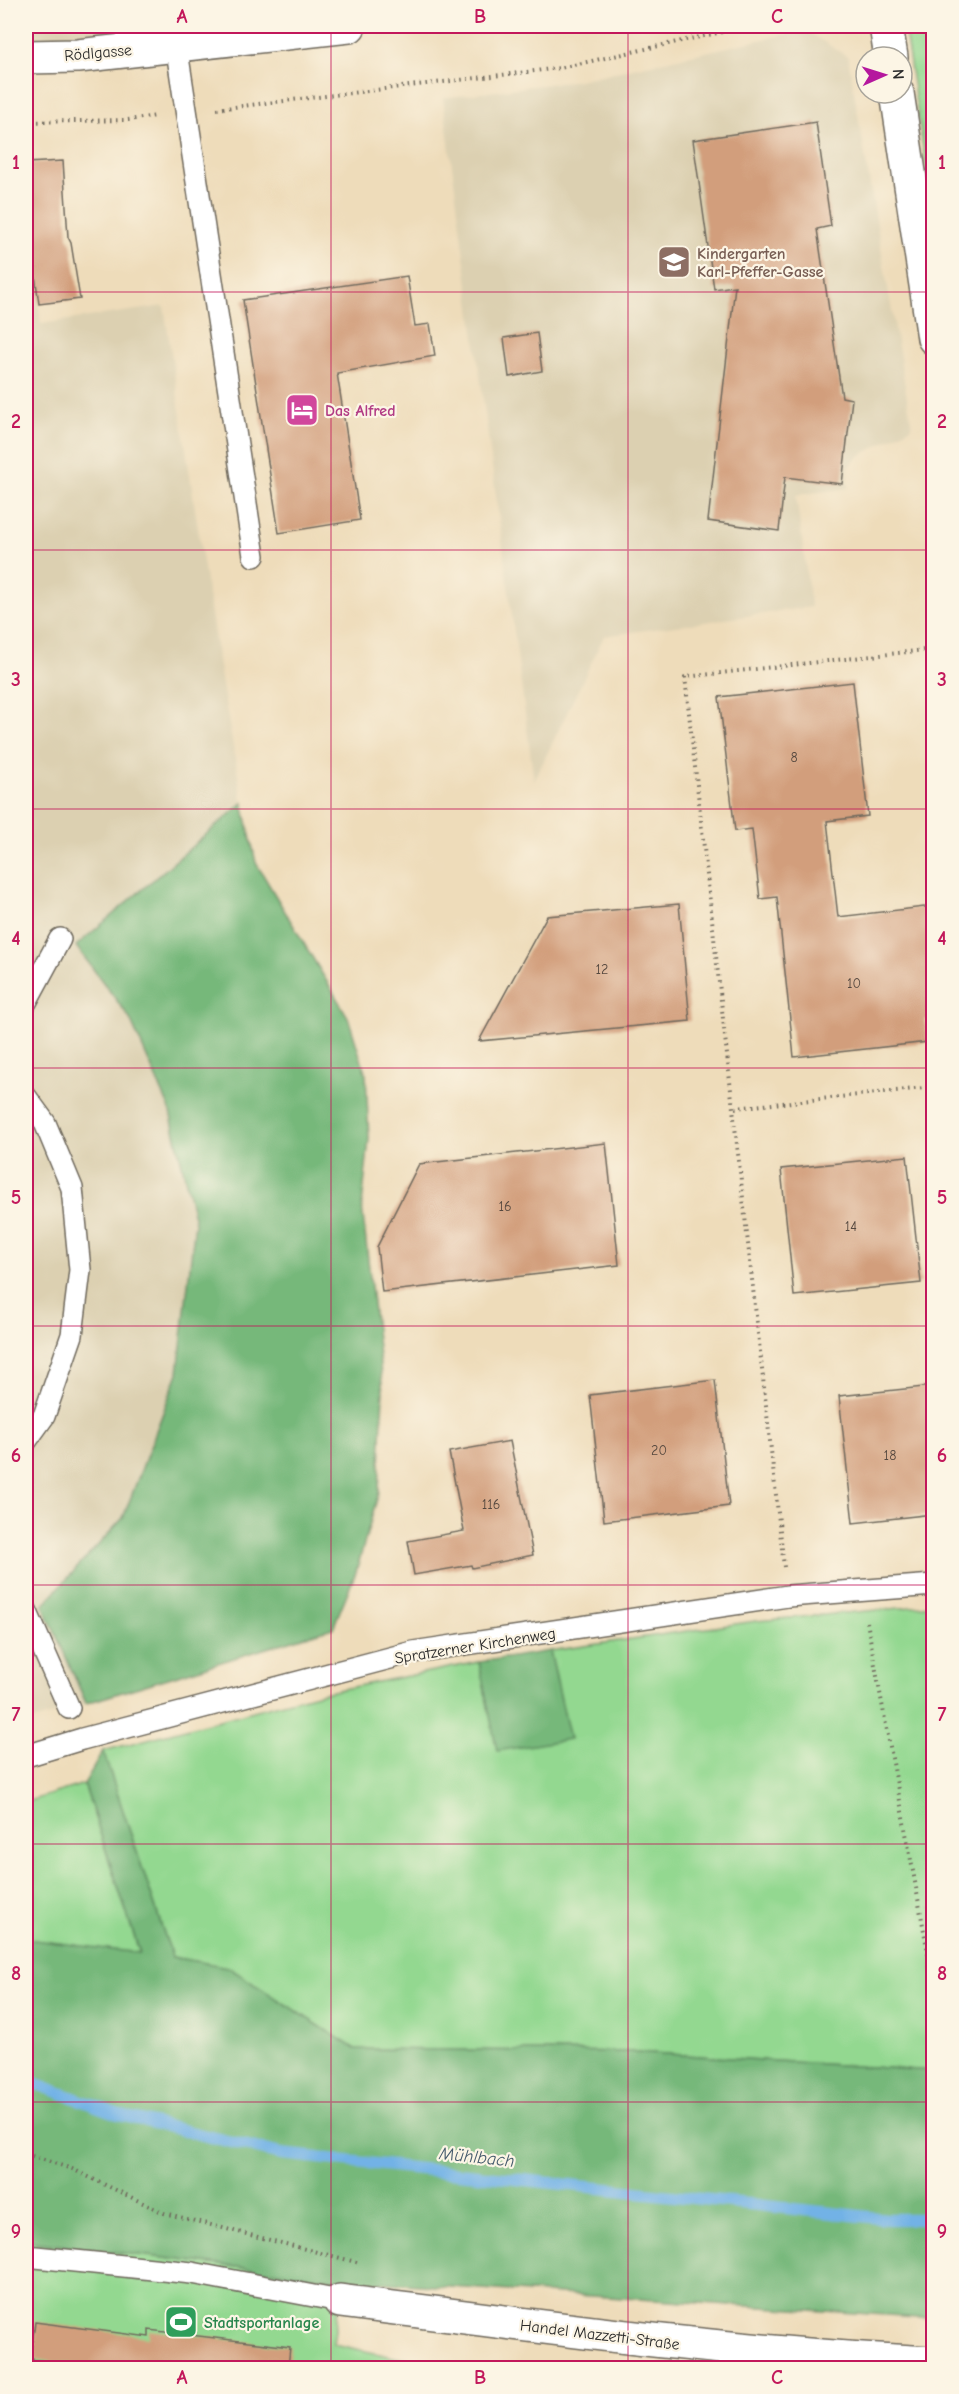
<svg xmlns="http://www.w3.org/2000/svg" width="959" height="2394" viewBox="0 0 959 2394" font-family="'Comic Neue',sans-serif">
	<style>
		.built { fill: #dcd0b1 }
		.green { fill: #93d890; stroke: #5f825e; stroke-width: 1.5 }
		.forest { fill: #76b87a; stroke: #507252; stroke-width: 1.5 }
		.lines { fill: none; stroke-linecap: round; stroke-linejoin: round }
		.stream { stroke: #72b2e6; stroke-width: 12 }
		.building { fill: #d29e7c }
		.service-casing { stroke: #6f695d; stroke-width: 24 }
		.minor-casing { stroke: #6f695d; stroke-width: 36 }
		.path { stroke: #6f695d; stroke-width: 4; stroke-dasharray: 1.5 4.5; stroke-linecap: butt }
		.service { stroke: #fff; stroke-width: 21 }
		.minor { stroke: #fff; stroke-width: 33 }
		.grid { fill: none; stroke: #c2185b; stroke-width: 1.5; stroke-opacity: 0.55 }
		.labels { text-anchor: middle; stroke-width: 4.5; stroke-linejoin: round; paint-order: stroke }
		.number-label { font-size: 14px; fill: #55483f }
		.street-label { font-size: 16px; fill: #2b2b2b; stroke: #fcf5e5 }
		.education-label { font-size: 16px; font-weight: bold; fill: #785e54; stroke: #fcf5e5; text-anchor: start }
		.hotel-label { font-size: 16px; font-weight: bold; fill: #b23c85; stroke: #fcf5e5; text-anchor: start }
		.leisure-label { font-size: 16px; font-weight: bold; fill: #27864d; stroke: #fcf5e5; text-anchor: start }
		.water-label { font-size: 18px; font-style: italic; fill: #445a6c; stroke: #fcf5e5 }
		.neatline { fill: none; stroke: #c2185b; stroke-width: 2 }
		.grid-label { font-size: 20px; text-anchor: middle; font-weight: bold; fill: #c2185b }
	</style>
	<rect width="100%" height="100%" fill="#fcf5e5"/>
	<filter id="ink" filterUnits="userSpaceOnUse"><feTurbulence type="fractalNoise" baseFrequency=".0167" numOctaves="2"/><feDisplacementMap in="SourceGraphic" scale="12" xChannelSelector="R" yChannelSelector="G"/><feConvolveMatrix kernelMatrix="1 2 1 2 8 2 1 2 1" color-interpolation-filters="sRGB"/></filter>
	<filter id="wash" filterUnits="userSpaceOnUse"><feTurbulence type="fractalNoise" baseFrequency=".008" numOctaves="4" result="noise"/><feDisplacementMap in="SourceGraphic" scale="24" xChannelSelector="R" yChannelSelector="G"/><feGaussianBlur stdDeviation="1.35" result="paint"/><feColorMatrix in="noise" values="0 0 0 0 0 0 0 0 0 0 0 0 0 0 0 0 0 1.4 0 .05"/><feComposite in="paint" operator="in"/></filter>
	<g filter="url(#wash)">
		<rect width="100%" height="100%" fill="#eedcba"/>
		<g class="built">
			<path d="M 26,26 L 269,26 L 26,50 Z"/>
			<path d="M 805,30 L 848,57 L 912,427 L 859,456 L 849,467 L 847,479 L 849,488 L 796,495 L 811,607 L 604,636 L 534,781 L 443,98 L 579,80 Z"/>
			<path d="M 30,238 L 41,324 L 164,306 L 221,679 L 243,803 L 256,863 L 348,1017 L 366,1075 L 369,1139 L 362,1206 L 383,1392 L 379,1492 L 356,1572 L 333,1628 L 26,1723 L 26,239 Z"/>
		</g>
		<g class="green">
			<path d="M 904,26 L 933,26 L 933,211 Z"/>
			<path d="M 933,1605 L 933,2071 L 636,2052 L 355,2049 L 228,1968 L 172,1957 L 103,1751 L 317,1694 L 479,1662 L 498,1750 L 569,1739 L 550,1651 L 756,1621 Z"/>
			<path d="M 84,1784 L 140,1954 L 26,1939 L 26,1802 Z"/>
			<path d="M 26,2241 L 342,2280 L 333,2344 L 444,2368 L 26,2368 Z"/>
		</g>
		<g class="forest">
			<path d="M 243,803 L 256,863 L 348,1017 L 366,1075 L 369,1139 L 362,1206 L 383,1392 L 379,1492 L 356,1572 L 333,1628 L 86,1703 L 43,1605 L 123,1518 L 178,1373 L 195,1222 L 169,1107 L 129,1017 L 76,946 Z"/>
			<path d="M 550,1651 L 570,1739 L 497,1751 L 479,1662 Z"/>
			<path d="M 103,1751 L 172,1957 L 228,1967 L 355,2049 L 636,2052 L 933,2071 L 933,2318 L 342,2280 L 26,2241 L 26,1939 L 140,1953 L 84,1784 Z"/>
		</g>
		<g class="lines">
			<path class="stream" d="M 26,2080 L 120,2115 L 281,2154 L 888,2219 L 934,2219"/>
		</g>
		<g id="blocks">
			<g class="building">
				<path d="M 816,122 L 831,226 L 817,229 L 842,397 L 852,399 L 842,484 L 785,477 L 779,531 L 708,521 L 735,286 L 714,289 L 693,140 Z"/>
				<path d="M 63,161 L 68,237 L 71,243 L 80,299 L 39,304 L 30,238 L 26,239 L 26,163 Z"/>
				<path d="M 407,276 L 415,326 L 430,324 L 435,356 L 337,373 L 360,520 L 279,533 L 243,300 Z"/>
				<path d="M 537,333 L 542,371 L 509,377 L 504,338 Z"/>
				<path d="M 853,682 L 868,816 L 827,821 L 838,917 L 933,906 L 933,1020 L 925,1020 L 928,1042 L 794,1057 L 777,897 L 760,899 L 752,829 L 735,831 L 719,697 Z"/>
				<path d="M 679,904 L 690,1021 L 479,1041 L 547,916 Z"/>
				<path d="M 606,1143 L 619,1265 L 382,1292 L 377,1247 L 419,1164 Z"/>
				<path d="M 907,1156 L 921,1283 L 794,1296 L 781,1169 Z"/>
				<path d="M 715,1380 L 729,1506 L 604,1521 L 590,1395 Z"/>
				<path d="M 933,1386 L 933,1514 L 853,1523 L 839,1396 Z"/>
				<path d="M 510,1441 L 533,1555 L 472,1568 L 471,1565 L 414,1575 L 408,1541 L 464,1531 L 449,1452 Z"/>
				<path d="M 35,2322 L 149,2337 L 149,2330 L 290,2347 L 288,2368 L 105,2368 L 30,2359 Z"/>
			</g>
		</g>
	</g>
	<g filter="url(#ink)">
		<use href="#blocks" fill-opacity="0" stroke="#6f695d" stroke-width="1.5"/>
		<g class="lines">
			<defs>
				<g id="service">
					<path d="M 176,44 L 254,556"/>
					<path d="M 26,1002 L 60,939"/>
					<path d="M 26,1097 L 45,1123 L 72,1188 L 80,1270 L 72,1335 L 44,1416 L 26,1441"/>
					<path d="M 26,1610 L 69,1708"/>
					<path d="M 26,1756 L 82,1739 L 413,1652 L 788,1596 L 934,1585"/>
					<path d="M 26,2256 L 192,2273 L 340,2301"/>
				</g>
				<g id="minor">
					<path d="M 886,26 L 891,57"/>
					<path d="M 26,57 L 78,56 L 349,26"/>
					<path d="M 897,93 L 934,338"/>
					<path d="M 340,2301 C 538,2326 734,2354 934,2363"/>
				</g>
			</defs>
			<use href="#service" class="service-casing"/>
			<use href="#minor" class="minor-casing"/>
			<g class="path">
				<path d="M 217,109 L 560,68 L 749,26"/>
				<path d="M 26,122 L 128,120 L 156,116"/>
				<path d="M 735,1108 L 934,1087"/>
				<path d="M 784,1567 L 685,677 L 934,649"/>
				<path d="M 867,1622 L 934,1985"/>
				<path d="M 26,2154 L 72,2169 L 164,2213 L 360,2263"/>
			</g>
			<use href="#service" class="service"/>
			<use href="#minor" class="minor"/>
		</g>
	</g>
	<path class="grid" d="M 331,26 L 331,2368M 628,26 L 628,2368M 26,292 L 934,292M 26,550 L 934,550M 26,809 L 934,809M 26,1068 L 934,1068M 26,1326 L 934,1326M 26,1585 L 934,1585M 26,1844 L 934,1844M 26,2102 L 934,2102"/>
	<defs>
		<symbol id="school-square" viewBox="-11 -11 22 22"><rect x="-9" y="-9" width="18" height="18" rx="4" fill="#8d6e63" stroke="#fcf5e5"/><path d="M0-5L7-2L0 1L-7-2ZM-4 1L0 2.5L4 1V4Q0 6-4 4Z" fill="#fff"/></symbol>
		<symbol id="hotel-square" viewBox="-11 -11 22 22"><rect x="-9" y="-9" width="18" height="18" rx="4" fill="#d1479c" stroke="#fcf5e5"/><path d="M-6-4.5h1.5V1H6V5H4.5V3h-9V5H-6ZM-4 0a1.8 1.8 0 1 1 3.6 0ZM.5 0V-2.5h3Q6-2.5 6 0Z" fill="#fff"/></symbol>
		<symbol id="stadium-square" viewBox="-11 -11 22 22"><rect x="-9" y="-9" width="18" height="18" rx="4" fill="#2e9e5b" stroke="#fcf5e5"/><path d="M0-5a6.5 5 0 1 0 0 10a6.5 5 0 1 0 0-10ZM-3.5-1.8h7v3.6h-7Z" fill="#fff"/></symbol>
	</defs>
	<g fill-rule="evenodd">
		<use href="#school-square" x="655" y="243" width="38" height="38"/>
		<use href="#hotel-square" x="283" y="391" width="38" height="38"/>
		<use href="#stadium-square" x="162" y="2303" width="38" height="38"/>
	</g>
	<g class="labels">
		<g class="number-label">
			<text x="794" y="762">8</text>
			<text x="602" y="974">12</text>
			<text x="854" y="988">10</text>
			<text x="505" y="1211">16</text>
			<text x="851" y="1231">14</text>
			<text x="659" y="1455">20</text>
			<text x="890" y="1460">18</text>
			<text x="491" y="1509">116</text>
		</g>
		<g class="street-label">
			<text transform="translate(98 52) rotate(-5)" y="6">Rödlgasse</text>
			<text transform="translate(475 1645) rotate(-9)" y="6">Spratzerner Kirchenweg</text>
			<text transform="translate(600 2334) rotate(7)" y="6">Handel Mazzetti-Straße</text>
		</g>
		<g class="education-label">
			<text x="697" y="259">Kindergarten<tspan x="697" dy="18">Karl-Pfeffer-Gasse</tspan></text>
		</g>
		<g class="hotel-label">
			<text x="325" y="416">Das Alfred</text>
		</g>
		<g class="leisure-label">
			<text x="204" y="2328">Stadtsportanlage</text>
		</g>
		<g class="water-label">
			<text transform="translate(477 2157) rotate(6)" y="6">Mühlbach</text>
		</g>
	</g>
	<rect width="959" height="2394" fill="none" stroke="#fcf5e5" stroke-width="66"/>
	<g transform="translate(884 75) rotate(87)"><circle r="28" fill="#fcf5e5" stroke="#a8a49b" stroke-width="1.5"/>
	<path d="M0-4.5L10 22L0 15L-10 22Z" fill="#b5179e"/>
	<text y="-9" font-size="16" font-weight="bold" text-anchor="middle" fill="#2b2b2b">N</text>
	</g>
	<rect x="33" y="33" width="893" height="2328" class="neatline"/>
	<g class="grid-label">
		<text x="182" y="23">A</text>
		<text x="480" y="23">B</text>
		<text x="777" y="23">C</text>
		<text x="16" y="169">1</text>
		<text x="942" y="169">1</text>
		<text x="16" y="428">2</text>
		<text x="942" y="428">2</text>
		<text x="16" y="686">3</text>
		<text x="942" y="686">3</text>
		<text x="16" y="945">4</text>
		<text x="942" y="945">4</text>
		<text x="16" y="1204">5</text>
		<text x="942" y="1204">5</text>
		<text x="16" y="1462">6</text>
		<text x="942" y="1462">6</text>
		<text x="16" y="1721">7</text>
		<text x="942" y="1721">7</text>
		<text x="16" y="1980">8</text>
		<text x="942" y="1980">8</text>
		<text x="16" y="2238">9</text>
		<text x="942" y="2238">9</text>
		<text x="182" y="2384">A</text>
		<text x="480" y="2384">B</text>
		<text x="777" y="2384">C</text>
	</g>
</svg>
